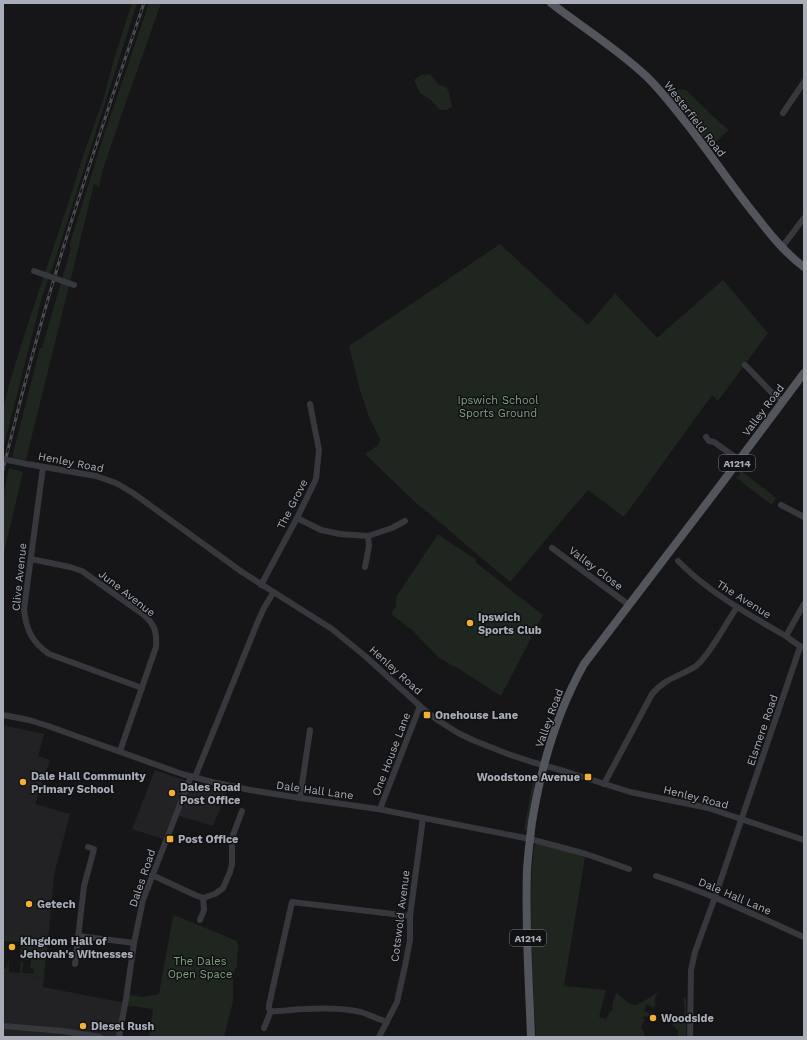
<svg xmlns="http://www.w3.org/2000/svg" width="807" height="1040" viewBox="0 0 807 1040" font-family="'Work Sans',sans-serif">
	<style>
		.built { fill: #222225 }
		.green { fill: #1e261f }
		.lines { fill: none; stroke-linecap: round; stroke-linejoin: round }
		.minor { stroke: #37383d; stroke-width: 6 }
		.major { stroke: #53555c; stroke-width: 8 }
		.rail-casing { stroke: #4a4c52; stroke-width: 3 }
		.rail { stroke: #111113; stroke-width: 1.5; stroke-dasharray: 4.5; stroke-linecap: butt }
		.minor-bridge { stroke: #37383d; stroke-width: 6 }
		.poi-dot { fill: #f2b134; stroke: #111113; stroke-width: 1.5 }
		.labels { text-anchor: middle; stroke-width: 3; stroke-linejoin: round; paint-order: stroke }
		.shield { fill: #111113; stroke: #7b7e86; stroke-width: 1 }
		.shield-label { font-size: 10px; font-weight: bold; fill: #a8adb8 }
		.street-label { font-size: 11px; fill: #a8adb8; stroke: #111113 }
		.park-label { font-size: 11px; fill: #7fa381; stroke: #111113 }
		.poi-label { font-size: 11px; font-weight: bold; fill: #a8adb8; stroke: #111113; text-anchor: start }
	</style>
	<rect width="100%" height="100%" fill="#161618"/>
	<g class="built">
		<path d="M 3,725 L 44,734 L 38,756 L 50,760 L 35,804 L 70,814 L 54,875 L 48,940 L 3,936 Z"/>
		<path d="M 155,770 L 178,778 L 227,791 L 213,826 L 173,814 L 163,839 L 132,829 Z"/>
		<path d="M 3,973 L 44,977 L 43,987 L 125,1003 L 119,1037 L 3,1037 Z"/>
	</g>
	<g class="green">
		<path d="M 132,3 L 137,3 L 52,269 L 42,297 L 3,449 L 3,410 L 9,385 L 24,336 L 74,186 L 80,165 L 104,97 L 114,59 Z"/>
		<path d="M 149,3 L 161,3 L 125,105 L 103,169 L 99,187 L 94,184 L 26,460 L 12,457 L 40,348 L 42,348 L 71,248 L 70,247 L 70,243 L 105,132 Z"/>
		<path d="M 430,74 L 438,84 L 447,88 L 449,93 L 452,107 L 446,110 L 440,110 L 430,99 L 420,93 L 414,80 L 421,75 Z"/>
		<path d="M 680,89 L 686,90 L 719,122 L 729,130 L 710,147 L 677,103 L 667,93 Z"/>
		<path d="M 500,244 L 588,325 L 615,293 L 657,338 L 723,280 L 768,333 L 718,401 L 712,395 L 624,517 L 588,490 L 510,582 L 444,526 L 415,502 L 365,454 L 378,445 L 380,439 L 369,417 L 360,390 L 349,346 Z"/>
		<path d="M 9,468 L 23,472 L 3,557 L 3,496 Z"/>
		<path d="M 740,470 L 776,498 L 772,505 L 735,477 L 739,476 L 740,474 Z"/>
		<path d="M 438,534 L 449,542 L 477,560 L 475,562 L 543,615 L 501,696 L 459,669 L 439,658 L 412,630 L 391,614 L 396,606 L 396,597 Z"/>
		<path d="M 534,775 L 536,776 L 527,828 L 526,831 L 524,831 Z"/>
		<path d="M 537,843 L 585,857 L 564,986 L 606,990 L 599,1017 L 606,1019 L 610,1011 L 612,1011 L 613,1007 L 612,1006 L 616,992 C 622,997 629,1006 637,1005 L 659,992 C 654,997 654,1001 656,1007 L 654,1006 L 653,1008 L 647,1004 L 644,1010 L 650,1014 L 651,1012 L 653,1013 L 649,1020 L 649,1016 L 646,1017 L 644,1016 L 643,1018 L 645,1019 L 641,1027 L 646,1037 L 536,1037 C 534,1009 533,982 532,954 C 531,918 530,882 534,846 Z"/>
		<path d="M 174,915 L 237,941 L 237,944 L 239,945 L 237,957 L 237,968 L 235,968 L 233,977 L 233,1001 L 224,1037 L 149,1037 L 153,1009 L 132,1006 L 126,1007 L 129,995 L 143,997 L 159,994 L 173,917 Z"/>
		<path d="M 4,935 L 48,940 L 44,977 L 3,973 L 3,970 L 7,967 L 8,961 L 9,961 L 9,972 L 20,973 L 21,961 L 23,962 L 22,973 L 33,974 L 34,969 L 30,968 L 31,960 L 20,959 L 21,942 L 3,941 L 3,936 Z"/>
		<path d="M 683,998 L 686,998 L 686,1037 L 678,1037 L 678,1030 L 672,1025 C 675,1021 677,1022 680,1020 C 687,1015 684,1005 683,998 Z"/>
	</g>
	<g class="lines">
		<g class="minor">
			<path d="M 783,113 L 804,82"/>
			<path d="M 782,247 L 804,218"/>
			<path d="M 745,365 L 773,394 L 783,401"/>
			<path d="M 706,437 L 709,441 L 714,442 L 739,460"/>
			<path d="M 27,464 L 96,476 L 116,483 L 133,493 L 242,572 L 332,629 L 365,656 L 420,706 L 436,719 L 458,733 L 475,741 L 508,754 L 532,762 L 564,771 L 630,792 L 708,808 L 804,840"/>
			<path d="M 43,467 L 24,609 C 26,630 32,642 49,654 L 142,688"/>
			<path d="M 781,505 L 804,517"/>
			<path d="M 297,518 L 321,530 L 340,534 L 368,536 L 392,528 L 405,521"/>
			<path d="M 552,548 L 629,605"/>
			<path d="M 31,559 L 70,567 L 82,571 L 144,615 C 155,625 157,632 156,647 L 120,751"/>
			<path d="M 678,561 C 687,570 697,579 708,587 C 731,605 758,620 784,635 C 789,638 800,647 804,648"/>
			<path d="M 365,567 L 369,546 L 368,536"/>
			<path d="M 261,585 L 297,518 L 316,479 L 319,450 L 310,404"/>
			<path d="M 786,636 L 804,604"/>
			<path d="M 3,715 L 29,720 L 48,726 L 182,774 L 212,782 L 250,790 L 300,798 L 378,809 L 530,839 L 586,854 L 629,869"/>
			<path d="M 195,777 L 258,621 L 264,608 L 273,593"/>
			<path d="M 604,784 L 652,694 C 665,678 681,676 696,666 C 705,659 711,648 717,639 C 724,628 730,618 737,607"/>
			<path d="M 300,798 L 310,730"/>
			<path d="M 380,809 L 420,706"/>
			<path d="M 152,875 L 195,895 L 203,898 L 215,894 L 223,888 L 230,872 L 232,864 L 232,842 L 233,835 L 242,811"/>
			<path d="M 656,876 C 707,892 755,915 804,937"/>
			<path d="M 200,920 L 204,910 L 203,898"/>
			<path d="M 79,936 L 134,943"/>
			<path d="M 75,964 L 84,886 L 94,849 L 88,847"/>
			<path d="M 387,1022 C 378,1019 370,1015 361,1012 C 343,1008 324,1008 305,1009 C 294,1009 283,1012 271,1011 L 269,1009 L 269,1005 L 292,902 L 410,916"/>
			<path d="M 3,1026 L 63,1031 L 100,1037"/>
			<path d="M 264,1028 L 271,1011"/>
			<path d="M 119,1037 L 126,999 L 134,943 L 143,900 L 191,776"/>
			<path d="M 379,1037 L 397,1002 L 405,966 L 410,940 L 410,916 L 423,818"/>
			<path d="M 690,1037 L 691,970 L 695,952 L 715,897 L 800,647"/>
		</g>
		<g class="major">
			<path d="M 551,3 C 582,27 616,48 645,75 C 659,88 671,104 683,119 C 708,150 730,184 756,216 C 770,234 785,253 804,267"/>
			<path d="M 531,1037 C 529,981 525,925 527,870 C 528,854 530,838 532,822 C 541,767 557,712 584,664 L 722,483 L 804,373"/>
		</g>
		<defs>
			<path id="rail" d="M 3,470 C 20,400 38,331 59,262 C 85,175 115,89 144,3"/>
		</defs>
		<use href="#rail" class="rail-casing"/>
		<use href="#rail" class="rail"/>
		<g class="minor-bridge">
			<path d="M 34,271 L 74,285"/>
			<path d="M 3,459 L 27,464"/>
		</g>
	</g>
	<g class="poi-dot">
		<circle cx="470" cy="623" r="4"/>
		<rect x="423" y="711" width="8" height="8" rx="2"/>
		<rect x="584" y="773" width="8" height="8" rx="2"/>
		<circle cx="23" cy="782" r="4"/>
		<circle cx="172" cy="793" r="4"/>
		<rect x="166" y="835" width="8" height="8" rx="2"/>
		<circle cx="29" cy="904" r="4"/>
		<circle cx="12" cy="947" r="4"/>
		<circle cx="653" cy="1018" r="4"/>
		<circle cx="83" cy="1026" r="4"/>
	</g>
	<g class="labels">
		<g class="shield">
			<rect x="719" y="455" width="36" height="16" rx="3"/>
			<rect x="510" y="930" width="36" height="16" rx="3"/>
		</g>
		<g class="shield-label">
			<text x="737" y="467">A1214</text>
			<text x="528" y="942">A1214</text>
		</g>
		<g class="street-label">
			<text transform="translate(695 119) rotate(52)" y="4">Westerfield Road</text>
			<text transform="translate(763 410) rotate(-53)" y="4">Valley Road</text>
			<text transform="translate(71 462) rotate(11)" y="4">Henley Road</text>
			<text transform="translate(292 504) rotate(-63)" y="4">The Grove</text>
			<text transform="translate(596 568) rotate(37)" y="4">Valley Close</text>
			<text transform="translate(19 577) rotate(-84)" y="4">Clive Avenue</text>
			<text transform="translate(127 593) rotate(38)" y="4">June Avenue</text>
			<text transform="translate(744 599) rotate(32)" y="4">The Avenue</text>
			<text transform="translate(396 670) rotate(42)" y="4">Henley Road</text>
			<text transform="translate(549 718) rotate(-70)" y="4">Valley Road</text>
			<text transform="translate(762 730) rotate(-71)" y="4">Elsmere Road</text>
			<text transform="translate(391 754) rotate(-69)" y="4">One House Lane</text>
			<text transform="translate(315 790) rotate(8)" y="4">Dale Hall Lane</text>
			<text transform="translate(696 797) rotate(14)" y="4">Henley Road</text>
			<text transform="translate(142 878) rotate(-71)" y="4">Dales Road</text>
			<text transform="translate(735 896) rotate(23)" y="4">Dale Hall Lane</text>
			<text transform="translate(400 916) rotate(-83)" y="4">Cotswold Avenue</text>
		</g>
		<g class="park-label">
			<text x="498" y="404">Ipswich School<tspan x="498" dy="13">Sports Ground</tspan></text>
			<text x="200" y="965">The Dales<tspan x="200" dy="13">Open Space</tspan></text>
		</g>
		<g class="poi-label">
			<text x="478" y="621">Ipswich<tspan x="478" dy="13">Sports Club</tspan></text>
			<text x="435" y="719">Onehouse Lane</text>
			<text x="31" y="780">Dale Hall Community<tspan x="31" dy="13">Primary School</tspan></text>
			<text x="580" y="781" text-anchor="end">Woodstone Avenue</text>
			<text x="180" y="791">Dales Road<tspan x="180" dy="13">Post Office</tspan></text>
			<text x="178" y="843">Post Office</text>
			<text x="37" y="908">Getech</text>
			<text x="20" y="945">Kingdom Hall of<tspan x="20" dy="13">Jehovah's Witnesses</tspan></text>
			<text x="661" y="1022">Woodside</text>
			<text x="91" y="1030">Diesel Rush</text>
		</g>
	</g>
	<rect width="807" height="1040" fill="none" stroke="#a8adb8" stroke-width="8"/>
</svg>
